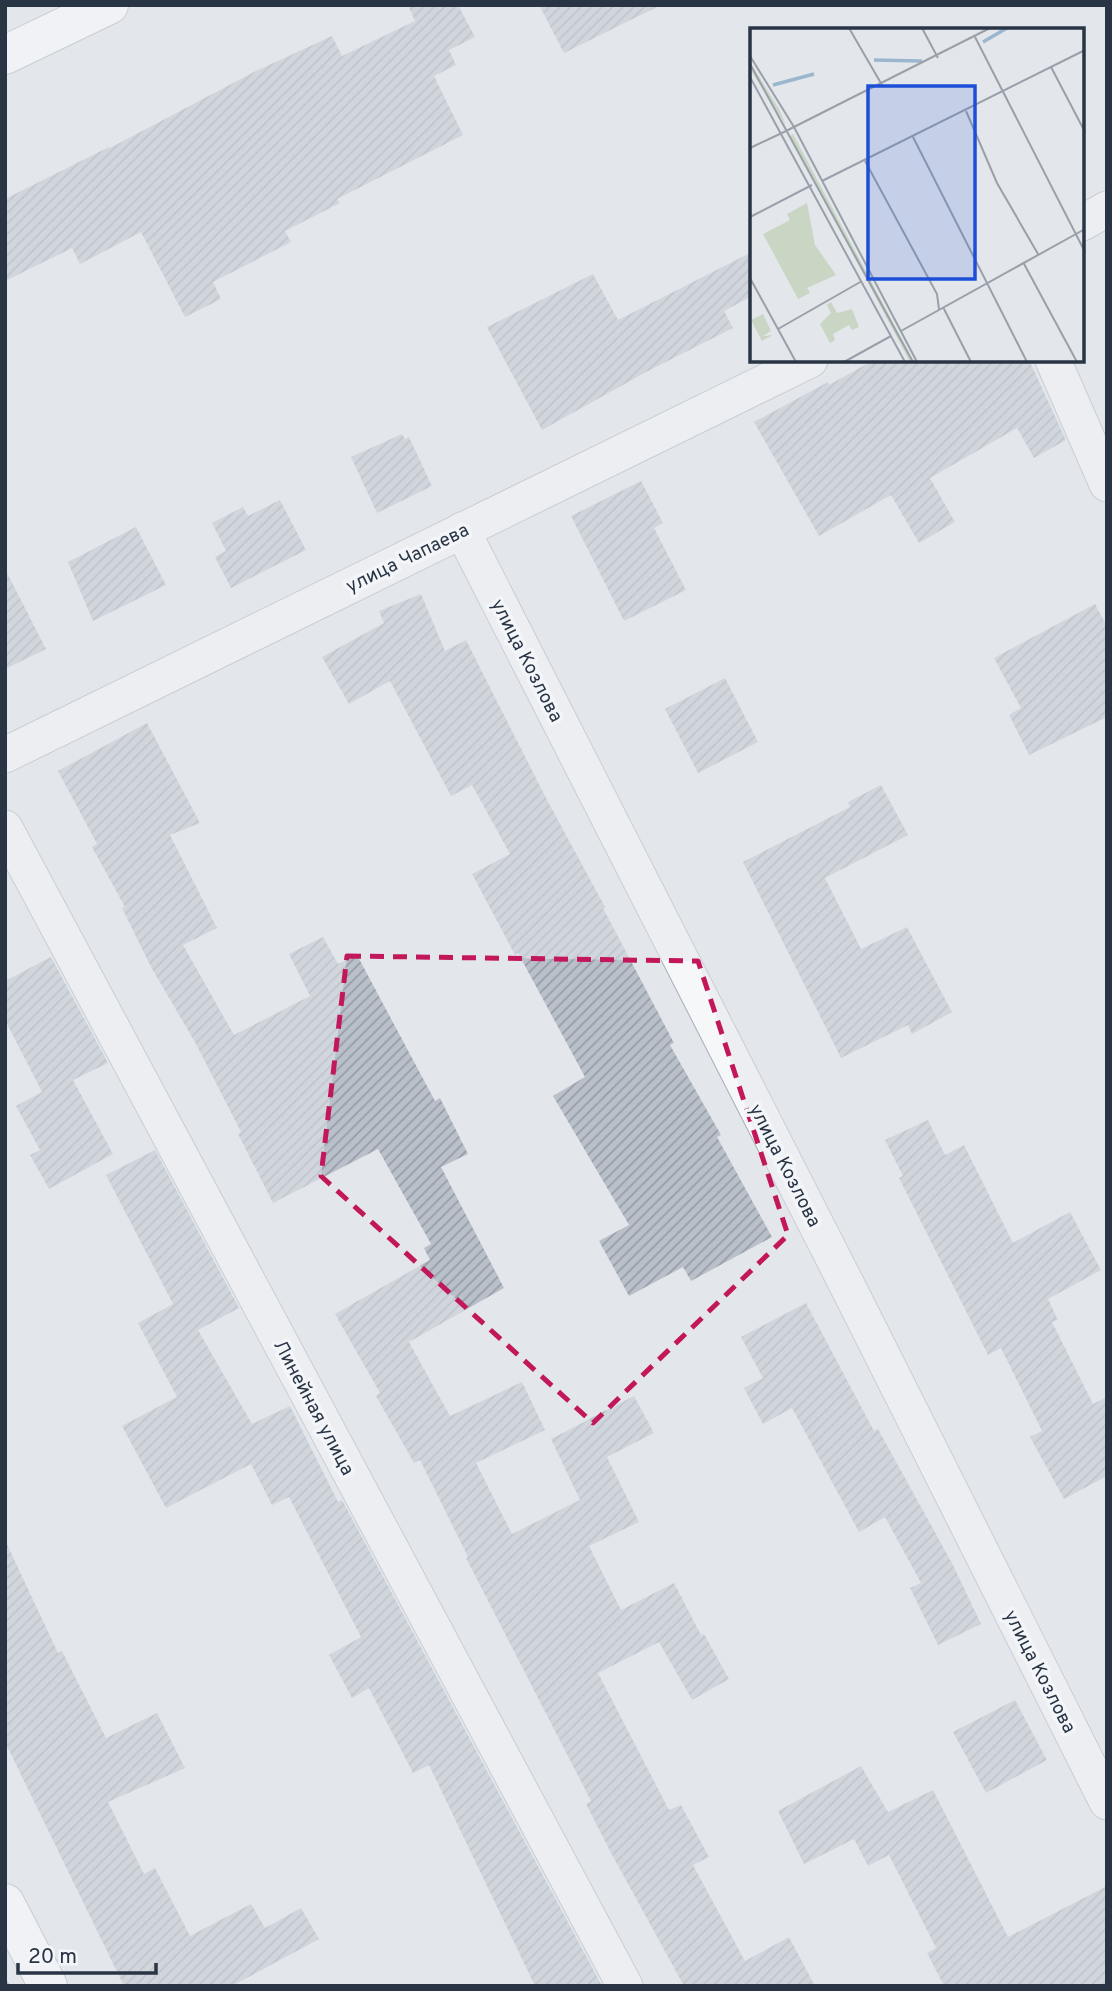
<svg xmlns="http://www.w3.org/2000/svg" width="1112" height="1991" viewBox="0 0 1112 1991" font-family="Overpass,sans-serif">
	<style>
		.building { fill: url(#building-hatch) }
		.lines { fill: none; stroke-linecap: round; stroke-linejoin: round }
		.street-casing { stroke: #a7aeb7; stroke-width: 37 }
		.secondary-casing { stroke: #a7aeb7; stroke-width: 40 }
		.primary-casing { stroke: #a1acb8; stroke-width: 40 }
		.street { stroke: #f6f7f9; stroke-width: 35 }
		.secondary { stroke: #fff; stroke-width: 38 }
		.primary { stroke: #fff; stroke-width: 38 }
		.tram { stroke: #7b8796; stroke-width: 2 }
		.marked { fill: none; stroke: #c2185b; stroke-width: 5; stroke-dasharray: 14 9; stroke-linejoin: round }
		.labels { text-anchor: middle; stroke-width: 7; stroke-linejoin: round; paint-order: stroke }
		.street-label { font-size: 19px; fill: #293545; stroke: #f3f5f9 }
		.inset-river { fill: none; stroke: #9cb7cd; stroke-width: 3.5 }
		.inset-road { fill: none; stroke: #99a0a9; stroke-width: 2 }
		.view { fill: #1d4ed8; fill-opacity: 0.15; stroke: #1d4ed8; stroke-width: 3.5 }
		.inset-edge { fill: none; stroke: #293545; stroke-width: 3.5 }
	</style>
	<defs>
		<pattern id="building-hatch" width="6" height="6" patternUnits="userSpaceOnUse" patternTransform="scale(1.75)"><rect width="6" height="6" fill="#bac0ca"/><path d="M-1 1l2-2M0 6l6-6M5 7l2-2" fill="none" stroke="#979da6"/></pattern>
	</defs>
	<rect width="100%" height="100%" fill="#e3e7ec"/>
	<g class="building">
		<path d="M 408,5 L 458,5 L 475,37 L 449,50 L 456,65 L 434,76 L 463,135 L 337,199 L 340,203 L 285,231 L 291,242 L 213,282 L 221,299 L 185,317 L 141,232 L 80,264 L 72,248 L 5,281 L 5,199 L 109,147 L 110,148 L 254,72 L 332,36 L 342,56 L 415,21 Z"/>
		<path d="M 539,5 L 661,5 L 564,53 Z"/>
		<path d="M 752,252 L 752,296 L 724,311 L 733,328 L 648,371 L 542,430 L 487,327 L 593,274 L 618,320 Z"/>
		<path d="M 874,360 L 1029,360 L 1066,440 L 1034,458 L 1017,428 L 930,478 L 955,522 L 919,543 L 891,495 L 819,536 L 754,422 L 828,382 L 829,385 Z"/>
		<path d="M 402,434 L 405,439 L 409,437 L 432,486 L 377,513 L 351,457 Z"/>
		<path d="M 641,481 L 663,523 L 654,528 L 686,590 L 624,621 L 571,516 Z"/>
		<path d="M 280,500 L 306,550 L 231,588 L 215,557 L 226,551 L 212,523 L 243,507 L 248,516 Z"/>
		<path d="M 136,527 L 166,585 L 93,621 L 68,562 Z"/>
		<path d="M 5,569 L 46,649 L 5,669 Z"/>
		<path d="M 421,594 L 445,651 L 466,640 L 546,798 L 605,907 L 603,908 L 674,1043 L 670,1045 L 721,1135 L 717,1137 L 772,1237 L 691,1281 L 683,1267 L 629,1296 L 599,1241 L 629,1225 L 553,1096 L 585,1077 L 518,953 L 515,955 L 472,874 L 510,854 L 472,785 L 451,796 L 390,681 L 349,704 L 322,657 L 384,623 L 379,611 Z"/>
		<path d="M 1095,604 L 1107,626 L 1107,717 L 1029,755 L 1009,715 L 1021,708 L 994,658 Z"/>
		<path d="M 725,678 L 758,742 L 698,773 L 665,709 Z"/>
		<path d="M 147,723 L 200,823 L 170,835 L 217,928 L 183,945 L 234,1035 L 310,996 L 289,954 L 323,937 L 338,964 L 357,955 L 435,1101 L 440,1098 L 468,1154 L 441,1167 L 504,1288 L 409,1342 L 450,1416 L 522,1382 L 545,1430 L 476,1463 L 512,1534 L 580,1500 L 551,1439 L 634,1396 L 654,1433 L 607,1457 L 639,1522 L 589,1546 L 621,1610 L 674,1583 L 701,1635 L 704,1634 L 729,1679 L 692,1700 L 659,1642 L 598,1673 L 669,1810 L 681,1805 L 709,1857 L 693,1865 L 745,1961 L 789,1937 L 815,1986 L 684,1986 L 610,1851 L 586,1804 L 591,1801 L 466,1558 L 468,1557 L 420,1460 L 414,1463 L 376,1396 L 380,1393 L 335,1314 L 430,1260 L 424,1248 L 431,1244 L 378,1149 L 273,1203 L 238,1134 L 241,1132 L 196,1044 L 151,967 L 122,908 L 125,907 L 92,847 L 97,844 L 58,771 Z"/>
		<path d="M 881,785 L 908,835 L 825,878 L 861,949 L 907,927 L 952,1012 L 912,1034 L 908,1025 L 841,1058 L 743,862 L 850,807 L 848,802 Z"/>
		<path d="M 51,957 L 108,1063 L 73,1080 L 113,1154 L 49,1189 L 30,1155 L 40,1150 L 16,1106 L 42,1092 L 5,1020 L 5,981 Z"/>
		<path d="M 928,1120 L 945,1155 L 964,1145 L 1013,1243 L 1070,1212 L 1101,1270 L 1048,1299 L 1058,1320 L 1052,1322 L 1093,1404 L 1107,1397 L 1107,1476 L 1064,1499 L 1030,1437 L 1042,1431 L 1001,1348 L 988,1355 L 899,1178 L 903,1176 L 885,1140 Z"/>
		<path d="M 155,1150 L 239,1308 L 198,1330 L 252,1424 L 290,1406 L 338,1502 L 342,1500 L 602,1986 L 535,1986 L 429,1765 L 413,1773 L 369,1688 L 352,1698 L 329,1655 L 361,1637 L 289,1497 L 272,1505 L 251,1464 L 166,1508 L 122,1426 L 177,1397 L 138,1323 L 173,1304 L 106,1175 Z"/>
		<path d="M 806,1303 L 874,1431 L 878,1429 L 953,1565 L 981,1624 L 938,1645 L 910,1588 L 921,1583 L 885,1517 L 859,1532 L 792,1408 L 763,1424 L 744,1388 L 763,1378 L 741,1337 Z"/>
		<path d="M 5,1540 L 58,1653 L 62,1651 L 106,1738 L 157,1713 L 185,1768 L 108,1802 L 144,1874 L 155,1868 L 190,1936 L 251,1904 L 265,1928 L 301,1908 L 319,1939 L 232,1986 L 124,1986 L 5,1742 Z"/>
		<path d="M 1015,1700 L 1047,1760 L 986,1793 L 953,1732 Z"/>
		<path d="M 861,1766 L 888,1812 L 933,1790 L 1008,1937 L 1107,1886 L 1107,1986 L 944,1986 L 927,1953 L 936,1948 L 889,1855 L 868,1866 L 854,1839 L 804,1864 L 778,1811 Z"/>
	</g>
	<g class="lines">
		<defs>
			<g id="street">
				<path d="M 1082,223 L 1107,209"/>
				<path d="M 1053,360 L 1107,484"/>
				<path d="M 462,530 L 849,1289 L 1107,1802"/>
				<path d="M 5,755 L 810,360"/>
				<path d="M 5,828 L 625,1986"/>
			</g>
			<path id="secondary" d="M 5,55 L 109,5"/>
			<path id="primary" d="M 5,1903 L 48,1986"/>
		</defs>
		<use href="#street" class="street-casing"/>
		<use href="#secondary" class="secondary-casing"/>
		<use href="#primary" class="primary-casing"/>
		<use href="#street" class="street"/>
		<use href="#secondary" class="secondary"/>
		<use href="#primary" class="primary"/>
		<path class="tram" d="M 5,1979 L 9,1986"/>
	</g>
	<path d="M0 0H1112V1991H0ZM 347,956 L 698,961 L 788,1235 L 593,1423 L 321,1176 Z" fill="#e3e7ec" fill-opacity=".55" fill-rule="evenodd"/>
	<path class="marked" d="M 347,956 L 698,961 L 788,1235 L 593,1423 L 321,1176 Z"/>
	<g class="labels">
		<g class="street-label">
			<text transform="translate(407 557) rotate(-26)" y="7">улица Чапаева</text>
			<text transform="translate(528 660) rotate(63)" y="7">улица Козлова</text>
			<text transform="translate(786 1165) rotate(63)" y="7">улица Козлова</text>
			<text transform="translate(315 1407) rotate(62)" y="7">Линейная улица</text>
			<text transform="translate(1041 1671) rotate(63)" y="7">улица Козлова</text>
		</g>
	</g>
	<g transform="translate(750 28)">
		<rect width="334" height="334" fill="#e3e7ec"/>
		<path d="M 0,34 L 29,81 L 36,97 L 0,41 ZM 43,106 L 164,334 L 160,334 L 40,108 ZM 13,286 L 21,303 L 13,308 L 23,307 L 12,313 L 1,292 Z" fill="#c9d6c3"/>
		<path d="M 57,175 L 65,217 L 86,247 L 57,260 L 60,265 L 48,271 L 13,206 L 40,192 L 37,186 ZM 81,274 L 87,285 L 102,281 L 109,299 L 102,302 L 99,297 L 83,306 L 85,312 L 80,315 L 70,296 L 81,285 L 77,277 Z" fill="#c9d6c3"/>
		<path class="inset-river" d="M 233,14 L 257,0M 124,32 L 172,33M 23,57 L 64,46"/>
		<path class="inset-road" d="M 99,0 L 132,57M 172,0 L 188,30M 225,9 L 335,224M 0,28 L 44,99 L 167,334M 0,36 L 163,334M 301,39 L 335,104M 0,49 L 155,334M 216,83 L 247,155 L 288,226M 34,104 L 240,0M 163,109 L 277,334M 0,120 L 34,104M 115,133 L 187,266 L 189,281M 72,153 L 335,22M 0,189 L 62,157M 273,234 L 327,334M 0,250 L 46,334M 193,279 L 221,334M 28,301 L 112,253M 151,303 L 335,201M 94,334 L 141,308"/>
		<path class="view" d="M 118,58 L 225,58 L 225,251 L 118,251 Z"/>
		<rect width="334" height="334" class="inset-edge"/>
	</g>
	<rect width="1112" height="1991" fill="none" stroke="#293545" stroke-width="14"/>
	<path d="M18 1963v10h138v-10" fill="none" stroke="#293545" stroke-width="3.5"/>
	<text x="28" y="1963" font-size="21" fill="#293545" stroke="#f3f5f9" stroke-width="5" paint-order="stroke">20 m</text>
</svg>
